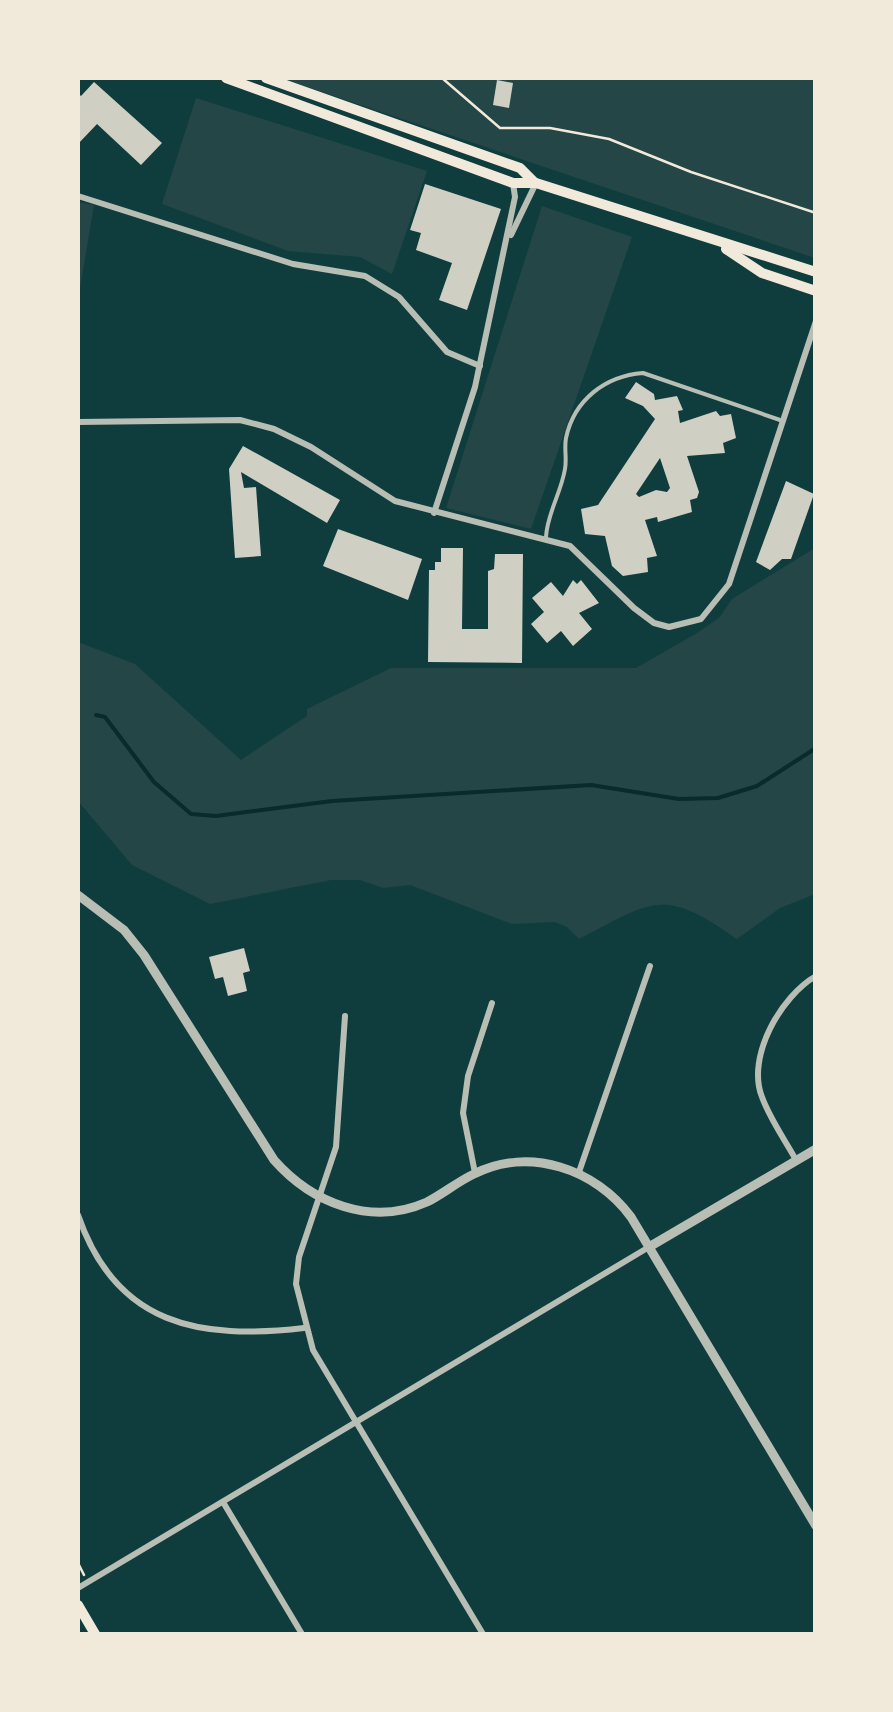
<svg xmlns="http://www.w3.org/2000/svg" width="893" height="1712" viewBox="0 0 893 1712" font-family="'PT Serif',serif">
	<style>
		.green { fill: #244646 }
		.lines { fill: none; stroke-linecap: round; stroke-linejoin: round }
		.stream { stroke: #0a2a2b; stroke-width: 4 }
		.building { fill: #cfcfc3; fill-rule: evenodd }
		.path { stroke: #f1e9da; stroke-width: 2.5 }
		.service { stroke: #b8beb3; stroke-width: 4 }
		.minor { stroke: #b8beb3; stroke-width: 6 }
		.tertiary { stroke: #b8beb3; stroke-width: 9 }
		.primary { stroke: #f1e9da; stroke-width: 10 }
	</style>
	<rect width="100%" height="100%" fill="#0f3d3e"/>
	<g class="green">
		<path d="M 283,78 L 815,78 L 815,258 L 295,83 Z"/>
		<path d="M 196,98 L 427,171 L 392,274 L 360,257 L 288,251 L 162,204 Z"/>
		<path d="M 78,202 L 94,205 L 78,300 Z"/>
		<path d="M 542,206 L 632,237 L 531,529 L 446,508 Z"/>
		<path d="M 815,548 L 815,894 L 780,908 L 737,939 C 663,887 654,900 579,939 L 567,927 L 555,922 L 512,924 L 410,885 L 383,888 L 360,880 L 331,880 L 210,904 L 132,865 L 78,801 L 78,642 L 135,664 L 241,760 L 307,716 L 307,709 L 391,668 L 636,668 L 697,633 L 720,617 L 732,599 Z"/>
	</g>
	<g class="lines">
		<path class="stream" d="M 96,715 L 105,717 L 154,782 L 191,814 L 216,816 L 332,801 L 591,785 L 679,799 L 718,798 L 757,786 L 816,748"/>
	</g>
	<g class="building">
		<path d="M 497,80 L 513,83 L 509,108 L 493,105 Z"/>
		<path d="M 94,82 L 162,143 L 141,165 L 97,124 L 78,144 L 78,93 L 81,96 Z"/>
		<path d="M 425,184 L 501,209 L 467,310 L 439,300 L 452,263 L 416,250 L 421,233 L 410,230 Z"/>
		<path d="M 636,382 L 654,394 L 655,400 L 677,396 L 683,410 L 678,411 L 680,423 L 716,411 L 720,416 L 731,414 L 736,438 L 723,443 L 725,453 L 687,456 L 699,492 L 697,498 L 690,500 L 692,512 L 658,522 L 657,517 L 645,520 L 657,556 L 647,558 L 648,572 L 623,576 L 612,566 L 605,536 L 585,534 L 581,509 L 598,505 L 655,419 L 643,406 L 625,398 ZM 660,458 L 670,488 L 667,492 L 656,490 L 639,497 L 636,494 Z"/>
		<path d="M 243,446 L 340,500 L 327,523 L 241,472 L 244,488 L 256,487 L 261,556 L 235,558 L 229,469 Z"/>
		<path d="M 786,481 L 814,494 L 791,559 L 782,559 L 770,570 L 756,562 Z"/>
		<path d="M 338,529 L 422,559 L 408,600 L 323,566 Z"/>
		<path d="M 441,548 L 463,548 L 462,629 L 488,629 L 488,571 L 494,569 L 495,554 L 523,554 L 522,663 L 428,662 L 429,570 L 435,570 L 435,562 L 441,562 Z"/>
		<path d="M 573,580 L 577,584 L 581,580 L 599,603 L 579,613 L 592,629 L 573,646 L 561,631 L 547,643 L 531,624 L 544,612 L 532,598 L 551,582 L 563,596 Z"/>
		<path d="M 244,948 L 250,971 L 243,973 L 247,991 L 228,996 L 223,977 L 215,979 L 209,957 Z"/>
	</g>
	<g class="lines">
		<g class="path">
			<path d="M 442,78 L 500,128 L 550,128 L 609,139 L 691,172 L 816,213"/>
			<path d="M 78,1563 L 84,1575"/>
		</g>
		<path class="service" d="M 546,537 C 547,514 561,493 565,469 C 567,459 564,448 566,438 C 574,400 605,376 643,373 L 783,421"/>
		<g class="minor">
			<path d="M 78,196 L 293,264 L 365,276 L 399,297 L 447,352 L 480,366"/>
			<path d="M 511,235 L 536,183"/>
			<path d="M 78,422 L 240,420 L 274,429 L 311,447 L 395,501 L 570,546 L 634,608 L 654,623 L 669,627 L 701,619 L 729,584 L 816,321"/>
			<path d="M 434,513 L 475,387 L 515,197 L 513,183"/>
			<path d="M 345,1016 L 336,1147 L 299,1257 L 296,1284 L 313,1350 L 483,1634"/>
			<path d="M 796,1160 C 785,1140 770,1119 762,1097 C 746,1057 781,996 816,976"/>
			<path d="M 579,1172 L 650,966"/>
			<path d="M 475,1173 L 463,1113 L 468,1076 L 492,1003"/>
			<path d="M 78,1215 C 116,1326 200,1340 304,1328"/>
			<path d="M 223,1502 L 302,1634"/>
			<path d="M 78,1588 L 649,1247"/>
		</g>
		<g class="tertiary">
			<path d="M 78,895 L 124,930 L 144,955 L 274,1160 C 312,1203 371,1227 427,1202 C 443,1194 457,1182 474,1174 C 529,1146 596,1169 631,1217 L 816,1526"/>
			<path d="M 649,1247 L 816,1149"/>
		</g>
		<g class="primary">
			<path d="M 226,78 L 513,183 L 536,183 L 816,272"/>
			<path d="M 266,78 L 520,168 L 535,183"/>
			<path d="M 726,249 L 762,273 L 816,291"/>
			<path d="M 78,1605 L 95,1634"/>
		</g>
	</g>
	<rect width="893" height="1712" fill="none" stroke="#f1e9da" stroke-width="160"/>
</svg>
